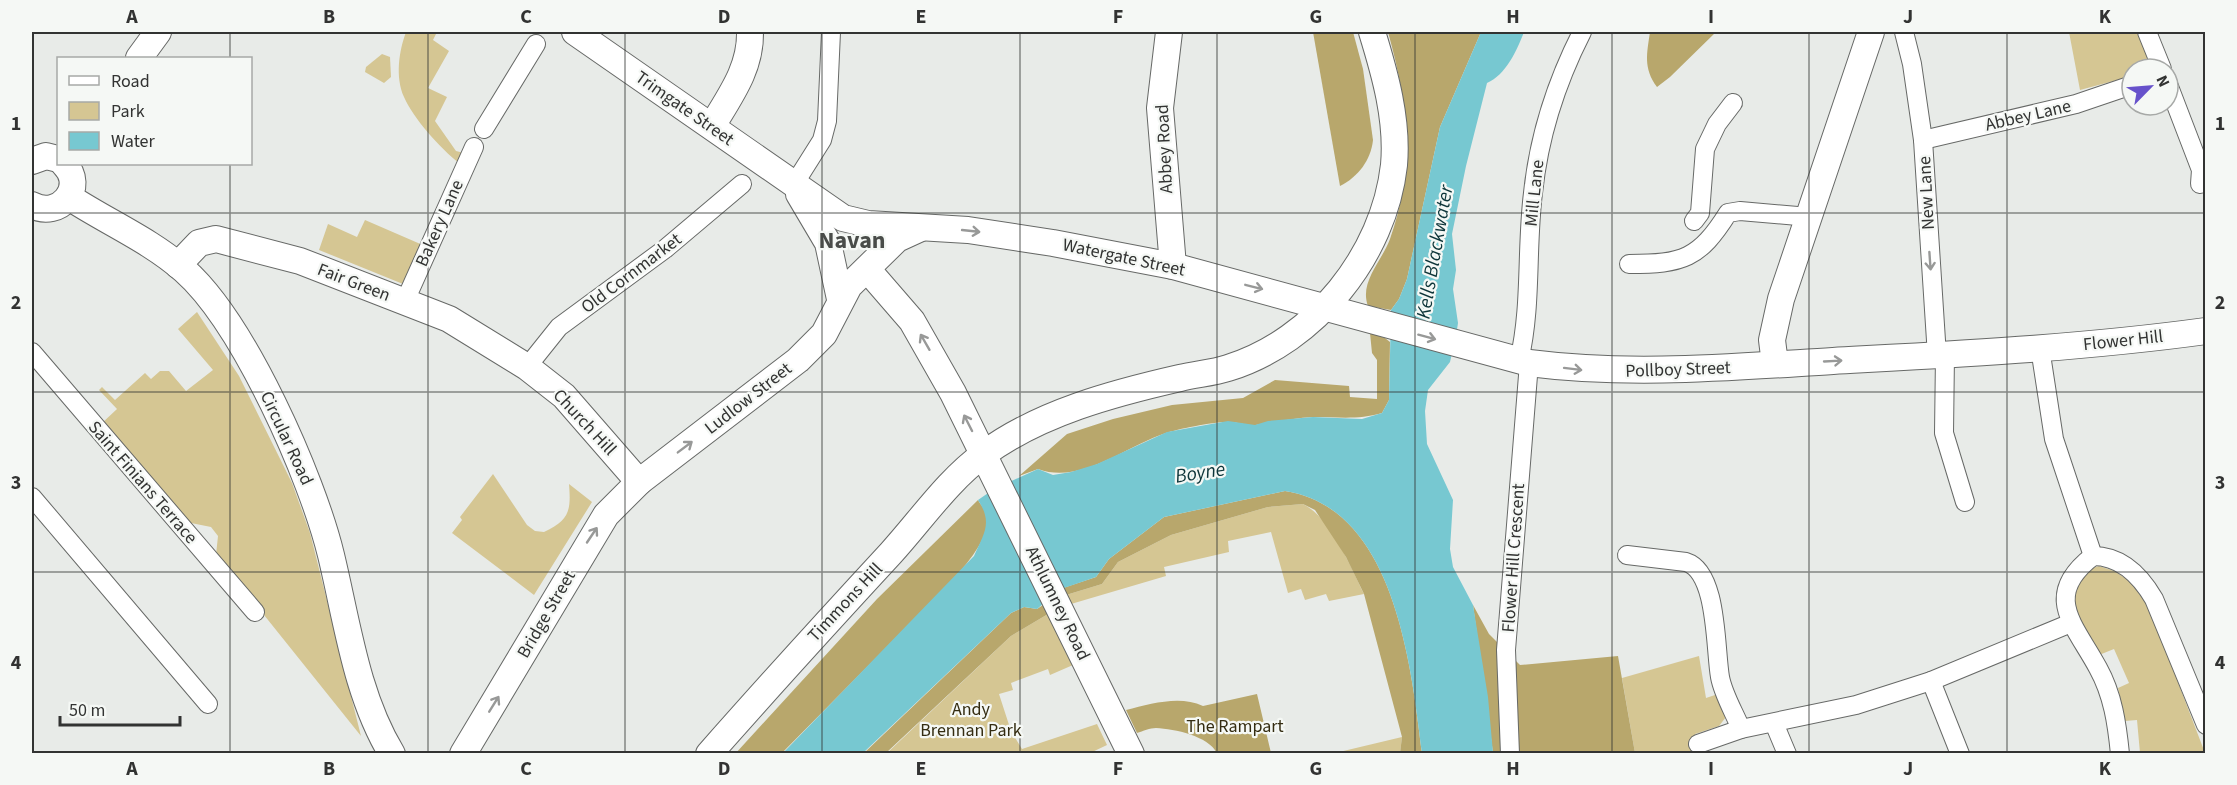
<svg xmlns="http://www.w3.org/2000/svg" width="2237" height="785" viewBox="0 0 2237 785" font-family="'Source Sans 3',sans-serif">
	<style>
		.green { fill: #d5c693 }
		.forest { fill: #b8a76c }
		.water { fill: #77c8d1 }
		.lines { fill: none; stroke-linecap: round; stroke-linejoin: round }
		.street-casing { stroke: #676967; stroke-width: 20 }
		.secondary-casing { stroke: #676967; stroke-width: 28 }
		.street { stroke: #fff; stroke-width: 18 }
		.secondary { stroke: #fff; stroke-width: 26 }
		.oneway { stroke: #989998 }
		.grid { fill: none; stroke: #323332; stroke-width: 1.5; stroke-opacity: 0.55 }
		.labels { text-anchor: middle; stroke-width: 4.5; stroke-linejoin: round; paint-order: stroke }
		.street-label { font-size: 18px; fill: #323332; stroke: #f5f8f5 }
		.park-label { font-size: 18px; fill: #342c11; stroke: #f5f8f5 }
		.water-label { font-size: 20px; font-style: italic; fill: #0d3539; stroke: #f5f8f5 }
		.district-label { font-size: 24px; font-weight: bold; fill: #494c49; stroke: #f5f8f5 }
		.neatline { fill: none; stroke: #323332; stroke-width: 2 }
		.grid-label { font-size: 20px; text-anchor: middle; font-weight: bold; fill: #323332 }
	</style>
	<rect width="100%" height="100%" fill="#e8ebe8"/>
	<g class="green">
		<path d="M 406,32 L 437,32 L 433,40 L 449,51 L 428,88 L 447,97 L 435,121 L 456,151 L 464,153 L 459,163 C 440,148 413,118 404,97 C 395,77 399,51 406,32 Z"/>
		<path d="M 2069,32 L 2139,32 L 2150,67 L 2132,69 L 2132,76 L 2080,90 Z"/>
		<path d="M 382,54 L 390,57 L 391,77 L 384,83 L 365,72 L 366,67 Z"/>
		<path d="M 365,220 L 425,246 L 408,286 L 319,250 L 328,224 L 357,237 Z"/>
		<path d="M 197,312 L 239,376 L 292,483 L 310,533 L 361,736 L 216,555 L 218,536 L 211,527 L 186,522 L 101,424 L 117,409 L 99,390 L 102,387 L 115,400 L 145,373 L 151,379 L 160,371 L 169,371 L 186,391 L 213,370 L 178,329 Z"/>
		<path d="M 493,474 L 527,525 L 535,531 L 544,532 C 570,520 571,510 569,484 L 592,502 L 534,595 L 452,533 L 462,520 L 460,517 Z"/>
		<path d="M 1303,504 C 1330,517 1351,567 1364,594 L 1329,601 L 1326,594 L 1305,600 L 1301,589 L 1288,593 L 1271,532 L 1228,541 L 1229,552 L 1164,567 L 1166,576 L 1071,604 L 1066,595 L 1102,584 L 1118,562 L 1171,535 L 1268,507 Z"/>
		<path d="M 2099,566 L 2114,571 L 2130,581 L 2150,609 L 2205,753 L 2140,753 L 2137,720 L 2125,721 L 2118,688 L 2129,683 L 2114,649 L 2099,655 C 2082,630 2053,577 2099,566 Z"/>
		<path d="M 1048,614 L 1073,665 L 1050,675 L 1048,669 L 1011,683 L 1013,690 L 999,694 L 1011,731 L 1022,749 L 1097,724 L 1107,745 L 1088,754 L 886,754 L 1011,636 Z"/>
		<path d="M 1699,656 L 1706,698 L 1718,694 L 1726,717 L 1719,726 L 1695,734 L 1700,753 L 1635,753 L 1622,678 Z"/>
		<path d="M 1402,737 L 1400,753 L 1335,753 Z"/>
	</g>
	<g class="forest">
		<path d="M 1313,32 L 1353,32 L 1363,69 L 1373,140 C 1371,160 1358,177 1340,186 Z"/>
		<path d="M 1388,32 L 1481,32 L 1440,127 L 1407,279 L 1399,299 L 1391,310 L 1368,306 C 1359,282 1382,261 1390,239 C 1416,166 1408,104 1388,32 Z"/>
		<path d="M 1650,32 L 1716,32 L 1670,77 L 1657,87 C 1643,68 1647,53 1650,32 Z"/>
		<path d="M 1370,333 L 1385,338 L 1390,342 L 1389,400 L 1382,413 C 1359,420 1338,417 1314,417 C 1294,418 1275,422 1256,425 C 1247,426 1238,422 1229,422 C 1217,421 1177,429 1166,433 C 1126,446 1081,485 1038,469 L 1019,476 L 1067,434 L 1113,419 L 1172,405 L 1243,398 L 1275,380 L 1349,386 L 1350,397 L 1377,399 L 1377,360 L 1372,353 Z"/>
		<path d="M 1285,491 C 1395,508 1411,665 1422,753 L 1400,753 L 1402,737 L 1364,594 L 1346,557 L 1315,510 L 1303,504 L 1268,507 L 1171,535 L 1118,562 L 1102,584 L 1066,595 L 1063,588 L 1096,577 L 1109,559 L 1164,517 Z"/>
		<path d="M 978,500 C 980,504 984,508 986,512 C 995,534 963,568 950,583 L 782,753 L 735,754 L 877,599 Z"/>
		<path d="M 1043,605 L 1048,614 L 1011,636 L 886,753 L 863,754 L 1011,613 L 1024,607 L 1037,609 Z"/>
		<path d="M 1473,605 L 1489,634 L 1520,665 L 1618,656 L 1635,753 L 1493,753 Z"/>
		<path d="M 1257,694 L 1271,753 L 1217,753 C 1208,736 1175,729 1156,728 C 1150,728 1143,731 1137,733 L 1126,710 C 1151,704 1179,695 1203,706 Z"/>
	</g>
	<path class="water" d="M 1481,32 L 1524,32 C 1517,50 1506,75 1487,83 L 1486,87 L 1466,166 L 1452,234 L 1456,270 L 1453,289 L 1458,323 L 1456,336 L 1450,362 L 1428,390 L 1425,411 L 1427,444 L 1453,500 L 1450,549 L 1453,567 L 1473,605 L 1488,697 L 1493,753 L 1422,753 C 1411,665 1395,508 1285,491 L 1164,517 L 1109,559 L 1096,577 L 1061,589 L 1037,609 L 1024,607 L 1011,613 L 863,753 L 782,754 L 974,556 C 984,533 993,523 978,500 L 994,489 L 1038,469 L 1053,475 L 1071,472 L 1097,464 L 1167,432 L 1228,421 L 1255,425 L 1268,421 L 1313,417 L 1362,419 L 1382,413 L 1389,400 L 1391,310 L 1399,299 L 1407,279 L 1440,127 Z"/>
	<g class="lines">
		<defs>
			<g id="street">
				<path d="M 1904,32 L 1912,64 L 1923,140 L 1937,356"/>
				<path d="M 2147,32 L 2162,69"/>
				<path d="M 2168,84 L 2201,170 L 2200,184"/>
				<path d="M 484,129 L 536,44"/>
				<path d="M 1923,140 L 2076,104 L 2132,85"/>
				<path d="M 793,186 L 822,140 L 827,121 L 831,32"/>
				<path d="M 1694,221 L 1700,213 L 1705,149 L 1717,124 L 1733,103"/>
				<path d="M 1629,264 C 1683,264 1699,259 1728,213 L 1740,211 L 1809,217"/>
				<path d="M 405,301 L 474,147"/>
				<path d="M 2040,348 L 2054,439 L 2093,556"/>
				<path d="M 32,352 L 255,612"/>
				<path d="M 1945,355 L 1944,433 L 1965,502"/>
				<path d="M 1519,361 C 1532,306 1526,249 1533,193 C 1539,135 1556,83 1582,32"/>
				<path d="M 527,367 L 559,327 L 665,249 L 742,184"/>
				<path d="M 32,497 L 208,704"/>
				<path d="M 1627,555 L 1686,562 C 1718,572 1715,649 1720,677 C 1723,694 1734,712 1741,729"/>
				<path d="M 2093,556 C 2041,596 2075,625 2098,668 C 2113,695 2117,724 2120,754"/>
				<path d="M 2093,556 C 2121,556 2140,575 2154,599 L 2206,725"/>
				<path d="M 1931,681 L 1960,754"/>
				<path d="M 1774,723 L 1787,754"/>
				<path d="M 1698,744 L 1741,729 L 1856,705 L 1931,681 L 2071,623"/>
				<path d="M 1510,754 L 1506,650 L 1529,363"/>
			</g>
			<g id="secondary">
				<path d="M 575,32 L 843,218 L 868,224 L 968,230 L 1053,243 L 1173,266 L 1529,363 C 1630,376 1732,367 1833,361 C 1958,354 2082,348 2206,331"/>
				<path d="M 1169,32 L 1160,108 L 1173,266"/>
				<path d="M 139,58 L 158,32"/>
				<path d="M 712,126 C 730,96 751,68 750,32"/>
				<path d="M 32,161 L 46,156 L 58,159"/>
				<path d="M 799,194 L 828,243 L 840,299"/>
				<path d="M 69,197 C 107,222 150,240 184,270 C 244,323 312,477 331,555 C 347,621 356,695 392,754"/>
				<path d="M 32,205 C 59,220 87,187 64,164"/>
				<path d="M 178,265 L 199,243 L 216,239 L 300,261 L 449,319 L 527,367 L 564,396 L 639,482"/>
				<path d="M 867,269 L 912,321 L 953,393 L 1131,754"/>
				<path d="M 1775,364 L 1772,340 L 1781,299 L 1871,32"/>
				<path d="M 463,754 L 606,515 L 639,482 L 798,360 L 824,334 L 849,286 L 897,239 L 921,228"/>
				<path d="M 709,754 C 769,686 830,619 891,553 C 921,520 948,480 984,454 C 1039,413 1114,393 1180,378 C 1196,374 1213,373 1228,368 C 1315,341 1384,255 1394,165 C 1398,120 1385,74 1372,32"/>
			</g>
		</defs>
		<use href="#street" class="street-casing"/>
		<use href="#secondary" class="secondary-casing"/>
		<use href="#street" class="street"/>
		<use href="#secondary" class="secondary"/>
	</g>
	<defs><path id="oneway-shaft" d="M-6 0H5M1.5-3L5.5 0L1.5 3" fill="none" stroke-width="1.6" stroke-linecap="round" stroke-linejoin="round" transform="scale(1.5)"/></defs>
	<g class="oneway">
		<use href="#oneway-shaft" transform="translate(971 231) rotate(6)"/>
		<use href="#oneway-shaft" transform="translate(1930 261) rotate(86)"/>
		<use href="#oneway-shaft" transform="translate(1254 287) rotate(14)"/>
		<use href="#oneway-shaft" transform="translate(1427 337) rotate(15)"/>
		<use href="#oneway-shaft" transform="translate(925 342) rotate(-120)"/>
		<use href="#oneway-shaft" transform="translate(1833 361) rotate(-3)"/>
		<use href="#oneway-shaft" transform="translate(1573 369) rotate(7)"/>
		<use href="#oneway-shaft" transform="translate(968 423) rotate(-117)"/>
		<use href="#oneway-shaft" transform="translate(685 447) rotate(-37)"/>
		<use href="#oneway-shaft" transform="translate(592 535) rotate(-56)"/>
		<use href="#oneway-shaft" transform="translate(494 704) rotate(-58)"/>
	</g>
	<path class="grid" d="M 230,32 L 230,58M 428,32 L 428,754M 625,32 L 625,754M 822,32 L 822,754M 1020,32 L 1020,754M 1217,32 L 1217,754M 1415,32 L 1415,754M 1612,32 L 1612,754M 1809,32 L 1809,754M 2007,32 L 2007,754M 230,164 L 230,754M 32,213 L 2206,213M 32,392 L 2206,392M 32,572 L 2206,572"/>
	<g class="labels">
		<g class="street-label">
			<text transform="translate(685 108) rotate(35)" y="6">Trimgate Street</text>
			<text transform="translate(2028 115) rotate(-13)" y="6">Abbey Lane</text>
			<text transform="translate(1164 149) rotate(-93)" y="6">Abbey Road</text>
			<text transform="translate(1534 193) rotate(-84)" y="6">Mill Lane</text>
			<text transform="translate(1926 193) rotate(-93)" y="6">New Lane</text>
			<text transform="translate(439 223) rotate(-66)" y="6">Bakery Lane</text>
			<text transform="translate(1124 257) rotate(12)" y="6">Watergate Street</text>
			<text transform="translate(631 273) rotate(-37)" y="6">Old Cornmarket</text>
			<text transform="translate(354 282) rotate(21)" y="6">Fair Green</text>
			<text transform="translate(2123 340) rotate(-6)" y="6">Flower Hill</text>
			<text transform="translate(1678 369) rotate(-2)" y="6">Pollboy Street</text>
			<text transform="translate(748 398) rotate(-38)" y="6">Ludlow Street</text>
			<text transform="translate(585 422) rotate(47)" y="6">Church Hill</text>
			<text transform="translate(287 438) rotate(65)" y="6">Circular Road</text>
			<text transform="translate(143 482) rotate(49)" y="6">Saint Finians Terrace</text>
			<text transform="translate(1513 558) rotate(-86)" y="6">Flower Hill Crescent</text>
			<text transform="translate(845 602) rotate(-47)" y="6">Timmons Hill</text>
			<text transform="translate(1058 603) rotate(64)" y="6">Athlumney Road</text>
			<text transform="translate(546 614) rotate(-60)" y="6">Bridge Street</text>
		</g>
		<g class="park-label">
			<text x="971" y="715">Andy<tspan x="971" dy="21">Brennan Park</tspan></text>
			<text x="1235" y="732">The Rampart</text>
		</g>
		<g class="water-label">
			<text transform="translate(1434 252) rotate(-80)" y="7">Kells Blackwater</text>
			<text transform="translate(1200 472) rotate(-9)" y="7">Boyne</text>
		</g>
		<g class="district-label">
			<text x="852" y="248">Navan</text>
		</g>
	</g>
	<rect width="2237" height="785" fill="none" stroke="#f5f8f5" stroke-width="66"/>
	<rect x="57" y="57" width="195" height="108" fill="#f5f8f5" stroke="#a7a9a7" stroke-width="1.5"/>
	<rect x="69" y="76" width="30" height="9" fill="#ffffff" stroke="#a7a9a7" stroke-width="1.5"/>
	<text x="111" y="87" font-size="18" fill="#323332">Road</text>
	<rect x="69" y="102" width="30" height="18" fill="#d5c693" stroke="#a7a9a7" stroke-width="1.5"/>
	<text x="111" y="117" font-size="18" fill="#323332">Park</text>
	<rect x="69" y="132" width="30" height="18" fill="#77c8d1" stroke="#a7a9a7" stroke-width="1.5"/>
	<text x="111" y="147" font-size="18" fill="#323332">Water</text>
	<g transform="translate(2150 87) rotate(65)"><circle r="28" fill="#f5f8f5" stroke="#a7a9a7" stroke-width="1.5"/>
	<path d="M0-4.5L10 22L0 15L-10 22Z" fill="#6752cb"/>
	<text y="-9" font-size="16" font-weight="bold" text-anchor="middle" fill="#323332">N</text>
	</g>
	<path d="M60 716v9h120v-9" fill="none" stroke="#323332" stroke-width="3"/>
	<text x="69" y="716" font-size="18" fill="#323332" stroke="#f5f8f5" stroke-width="4.5" paint-order="stroke">50 m</text>
	<rect x="33" y="33" width="2171" height="719" class="neatline"/>
	<g class="grid-label">
		<text x="132" y="23">A</text>
		<text x="329" y="23">B</text>
		<text x="526" y="23">C</text>
		<text x="724" y="23">D</text>
		<text x="921" y="23">E</text>
		<text x="1118" y="23">F</text>
		<text x="1316" y="23">G</text>
		<text x="1513" y="23">H</text>
		<text x="1711" y="23">I</text>
		<text x="1908" y="23">J</text>
		<text x="2105" y="23">K</text>
		<text x="16" y="130">1</text>
		<text x="2220" y="130">1</text>
		<text x="16" y="309">2</text>
		<text x="2220" y="309">2</text>
		<text x="16" y="489">3</text>
		<text x="2220" y="489">3</text>
		<text x="16" y="669">4</text>
		<text x="2220" y="669">4</text>
		<text x="132" y="775">A</text>
		<text x="329" y="775">B</text>
		<text x="526" y="775">C</text>
		<text x="724" y="775">D</text>
		<text x="921" y="775">E</text>
		<text x="1118" y="775">F</text>
		<text x="1316" y="775">G</text>
		<text x="1513" y="775">H</text>
		<text x="1711" y="775">I</text>
		<text x="1908" y="775">J</text>
		<text x="2105" y="775">K</text>
	</g>
</svg>
